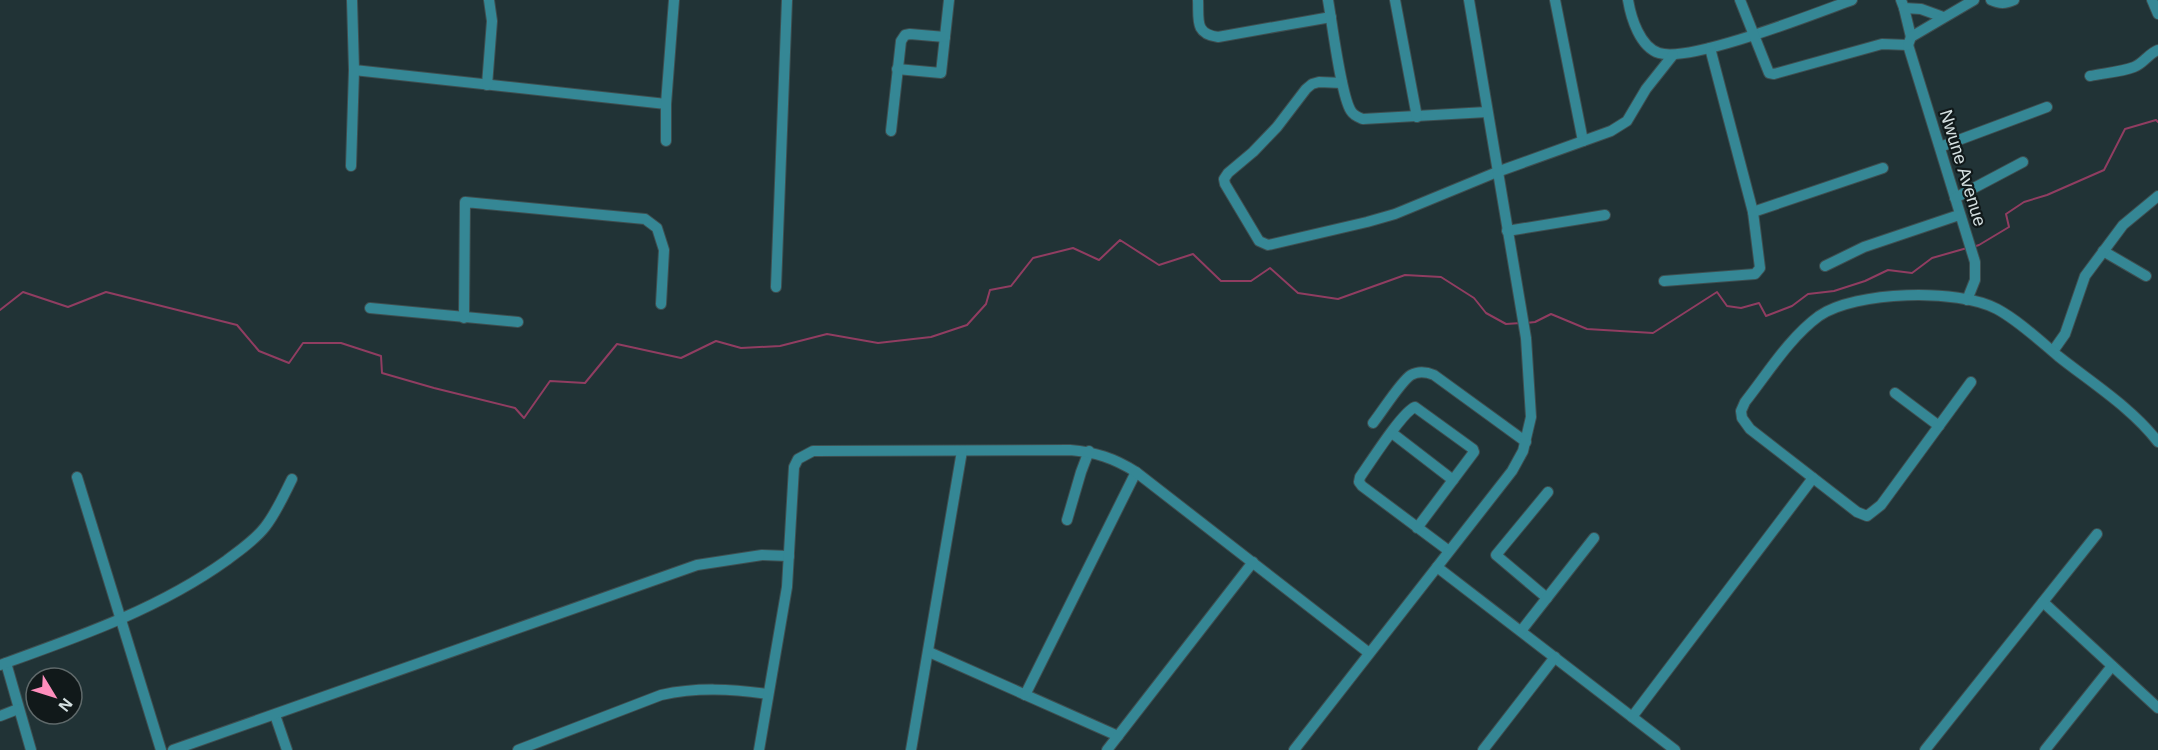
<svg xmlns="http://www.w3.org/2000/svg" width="2158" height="750" viewBox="0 0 2158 750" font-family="Helvetica,sans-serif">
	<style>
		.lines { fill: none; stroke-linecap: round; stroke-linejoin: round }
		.stream { stroke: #903d61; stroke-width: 2 }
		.street-casing { stroke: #3e4f51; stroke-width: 12 }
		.street { stroke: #358795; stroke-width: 10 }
		.labels { text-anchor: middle; stroke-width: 4.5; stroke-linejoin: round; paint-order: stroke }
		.street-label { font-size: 18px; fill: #d5e0e1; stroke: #11191a }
	</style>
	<rect width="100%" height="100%" fill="#213336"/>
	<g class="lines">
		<g class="stream">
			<path d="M 1973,247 L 1979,245 L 2009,227 L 2006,214 L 2024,202 L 2047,195 L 2104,170 L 2125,129 L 2156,120 L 2158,122"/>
			<path d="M 0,310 L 23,292 L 68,307 L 106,292 L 237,325 L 259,351 L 289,363 L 303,343 L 341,343 L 381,356 L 382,373 L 434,388 L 515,408 L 524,418 L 550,381 L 585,383 L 617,344 L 681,358 L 716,341 L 741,348 L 780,346 L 827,334 L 878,343 L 931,337 L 967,325 L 986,304 L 990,290 L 1011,286 L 1033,258 L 1073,248 L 1099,260 L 1120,240 L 1159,265 L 1193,254 L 1221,281 L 1251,281 L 1270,268 L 1298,293 L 1338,299 L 1405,275 L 1441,277 L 1474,298 L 1486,313 L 1506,324 L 1521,323"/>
			<path d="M 1526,323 L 1535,322 L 1551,314 L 1587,329 L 1653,333 L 1717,292 L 1727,306 L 1741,308 L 1759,303 L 1766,316 L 1792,306 L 1808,294 L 1834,291 L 1865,281 L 1888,270 L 1912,273 L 1932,258 L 1967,248"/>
		</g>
		<defs>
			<g id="street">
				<path d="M 1198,0 C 1199,19 1194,34 1218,37 L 1331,17"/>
				<path d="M 1328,0 C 1332,22 1341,96 1351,111 C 1354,116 1358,117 1363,119 L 1487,112"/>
				<path d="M 1395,0 L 1417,117"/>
				<path d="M 1555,0 L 1583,141"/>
				<path d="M 1628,0 C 1631,18 1640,47 1659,53 C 1690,63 1816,13 1852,0"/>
				<path d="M 1740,0 L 1769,73 L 1774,74 L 1882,44 L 1908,45"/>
				<path d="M 1901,0 L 1904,8 L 1921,9 L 1943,17"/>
				<path d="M 1991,0 C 2000,4 2005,4 2014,0"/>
				<path d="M 2152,0 L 2158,14"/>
				<path d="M 1904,8 L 1911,37"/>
				<path d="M 1908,45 L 1975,262 L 1975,280 L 1967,300"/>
				<path d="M 1908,45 L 1911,37 L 1974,0"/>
				<path d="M 897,69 L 941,73 L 949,0"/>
				<path d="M 354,70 L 666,104"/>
				<path d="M 2090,76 C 2104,73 2121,72 2134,67 C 2144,63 2148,54 2158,50"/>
				<path d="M 1342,83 L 1319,82 L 1312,84 L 1306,89 L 1277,127 L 1253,152 L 1228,173 L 1224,179 L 1225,184 L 1259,241 L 1268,245 L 1367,222 L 1395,214 L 1497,172 L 1611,131 L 1627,121 L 1646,89 L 1673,55"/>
				<path d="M 487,85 L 492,21 L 489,0"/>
				<path d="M 891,131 L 901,41 L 905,35 L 910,34 L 945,37"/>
				<path d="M 666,141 L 666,104 L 674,0"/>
				<path d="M 1940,147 L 2047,107"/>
				<path d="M 351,166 L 354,70 L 352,0"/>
				<path d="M 1955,198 L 2023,162"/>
				<path d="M 1753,212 L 1883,168"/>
				<path d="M 1507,231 L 1605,215"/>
				<path d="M 2103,251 L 2146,276"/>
				<path d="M 1825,266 L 1864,247 L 1959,215"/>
				<path d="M 1664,281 L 1755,274 L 1760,268 L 1753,212 L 1710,48"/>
				<path d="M 776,287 L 787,0"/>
				<path d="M 370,308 L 518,322"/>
				<path d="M 464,318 L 465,202 L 645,219 L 657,228 L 664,250 L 661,304"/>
				<path d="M 2053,351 L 2065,334 L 2085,276 L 2123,225 L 2158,196"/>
				<path d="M 1971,382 L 1881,505 L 1867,516 L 1857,512 L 1750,429 L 1742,418 L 1741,411 L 1745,402 C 1768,373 1789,338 1819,316 C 1855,291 1958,288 1997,309 C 2019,321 2039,340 2058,356 C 2092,383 2132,408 2158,442"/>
				<path d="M 1895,393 L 1939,426"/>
				<path d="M 1373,423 C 1382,412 1401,381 1411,375 C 1418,371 1427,372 1434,375 L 1526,442"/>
				<path d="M 1392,433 L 1453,480"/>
				<path d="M 77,477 L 161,750"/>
				<path d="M 1067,520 L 1081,472 L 1089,451"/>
				<path d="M 1417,528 L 1474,452 L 1473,449 L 1415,407 C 1402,412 1370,463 1360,477 L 1359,482 L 1362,486 L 1449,551"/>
				<path d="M 1437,567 L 1675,750"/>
				<path d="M 1547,598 L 1496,555 L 1548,492"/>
				<path d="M 2043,602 L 2158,708"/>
				<path d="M 1521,631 L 1594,538"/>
				<path d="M 929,652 L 1118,736"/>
				<path d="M 6,663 L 31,750"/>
				<path d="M 0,665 C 78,637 159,609 227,560 C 240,550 255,540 265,527 C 276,513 284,495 292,479"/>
				<path d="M 1025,695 L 1136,472"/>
				<path d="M 275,715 L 287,750"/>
				<path d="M 0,716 L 18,709"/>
				<path d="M 1632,717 L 1813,478"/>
				<path d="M 173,750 L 697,565 L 762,555 L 789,556"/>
				<path d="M 518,750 L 661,695 C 697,687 732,689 768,694"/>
				<path d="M 759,750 L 787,587 L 794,467 L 798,459 L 813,451 L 1070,450 C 1095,452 1114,458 1136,472 L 1369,653"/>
				<path d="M 911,750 L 962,451"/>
				<path d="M 1107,750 L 1253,562"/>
				<path d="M 1294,750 L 1512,471 L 1523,451 L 1531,417 L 1526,338 L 1469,0"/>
				<path d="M 1483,750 L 1555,657"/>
				<path d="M 1925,750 L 2097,534"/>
				<path d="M 2045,750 L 2112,666"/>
			</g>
		</defs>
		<use href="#street" class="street-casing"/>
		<use href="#street" class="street"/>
	</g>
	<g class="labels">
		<g class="street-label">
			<text transform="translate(1963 168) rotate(73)" y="6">Nwune Avenue</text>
		</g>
	</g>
	<g transform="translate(54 696) rotate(128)"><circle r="28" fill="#11191a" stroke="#5f696a" stroke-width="1.5"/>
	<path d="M0-4.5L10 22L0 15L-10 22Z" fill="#fe8ebc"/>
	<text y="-9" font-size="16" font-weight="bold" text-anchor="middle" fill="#d5e0e1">N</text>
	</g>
</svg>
